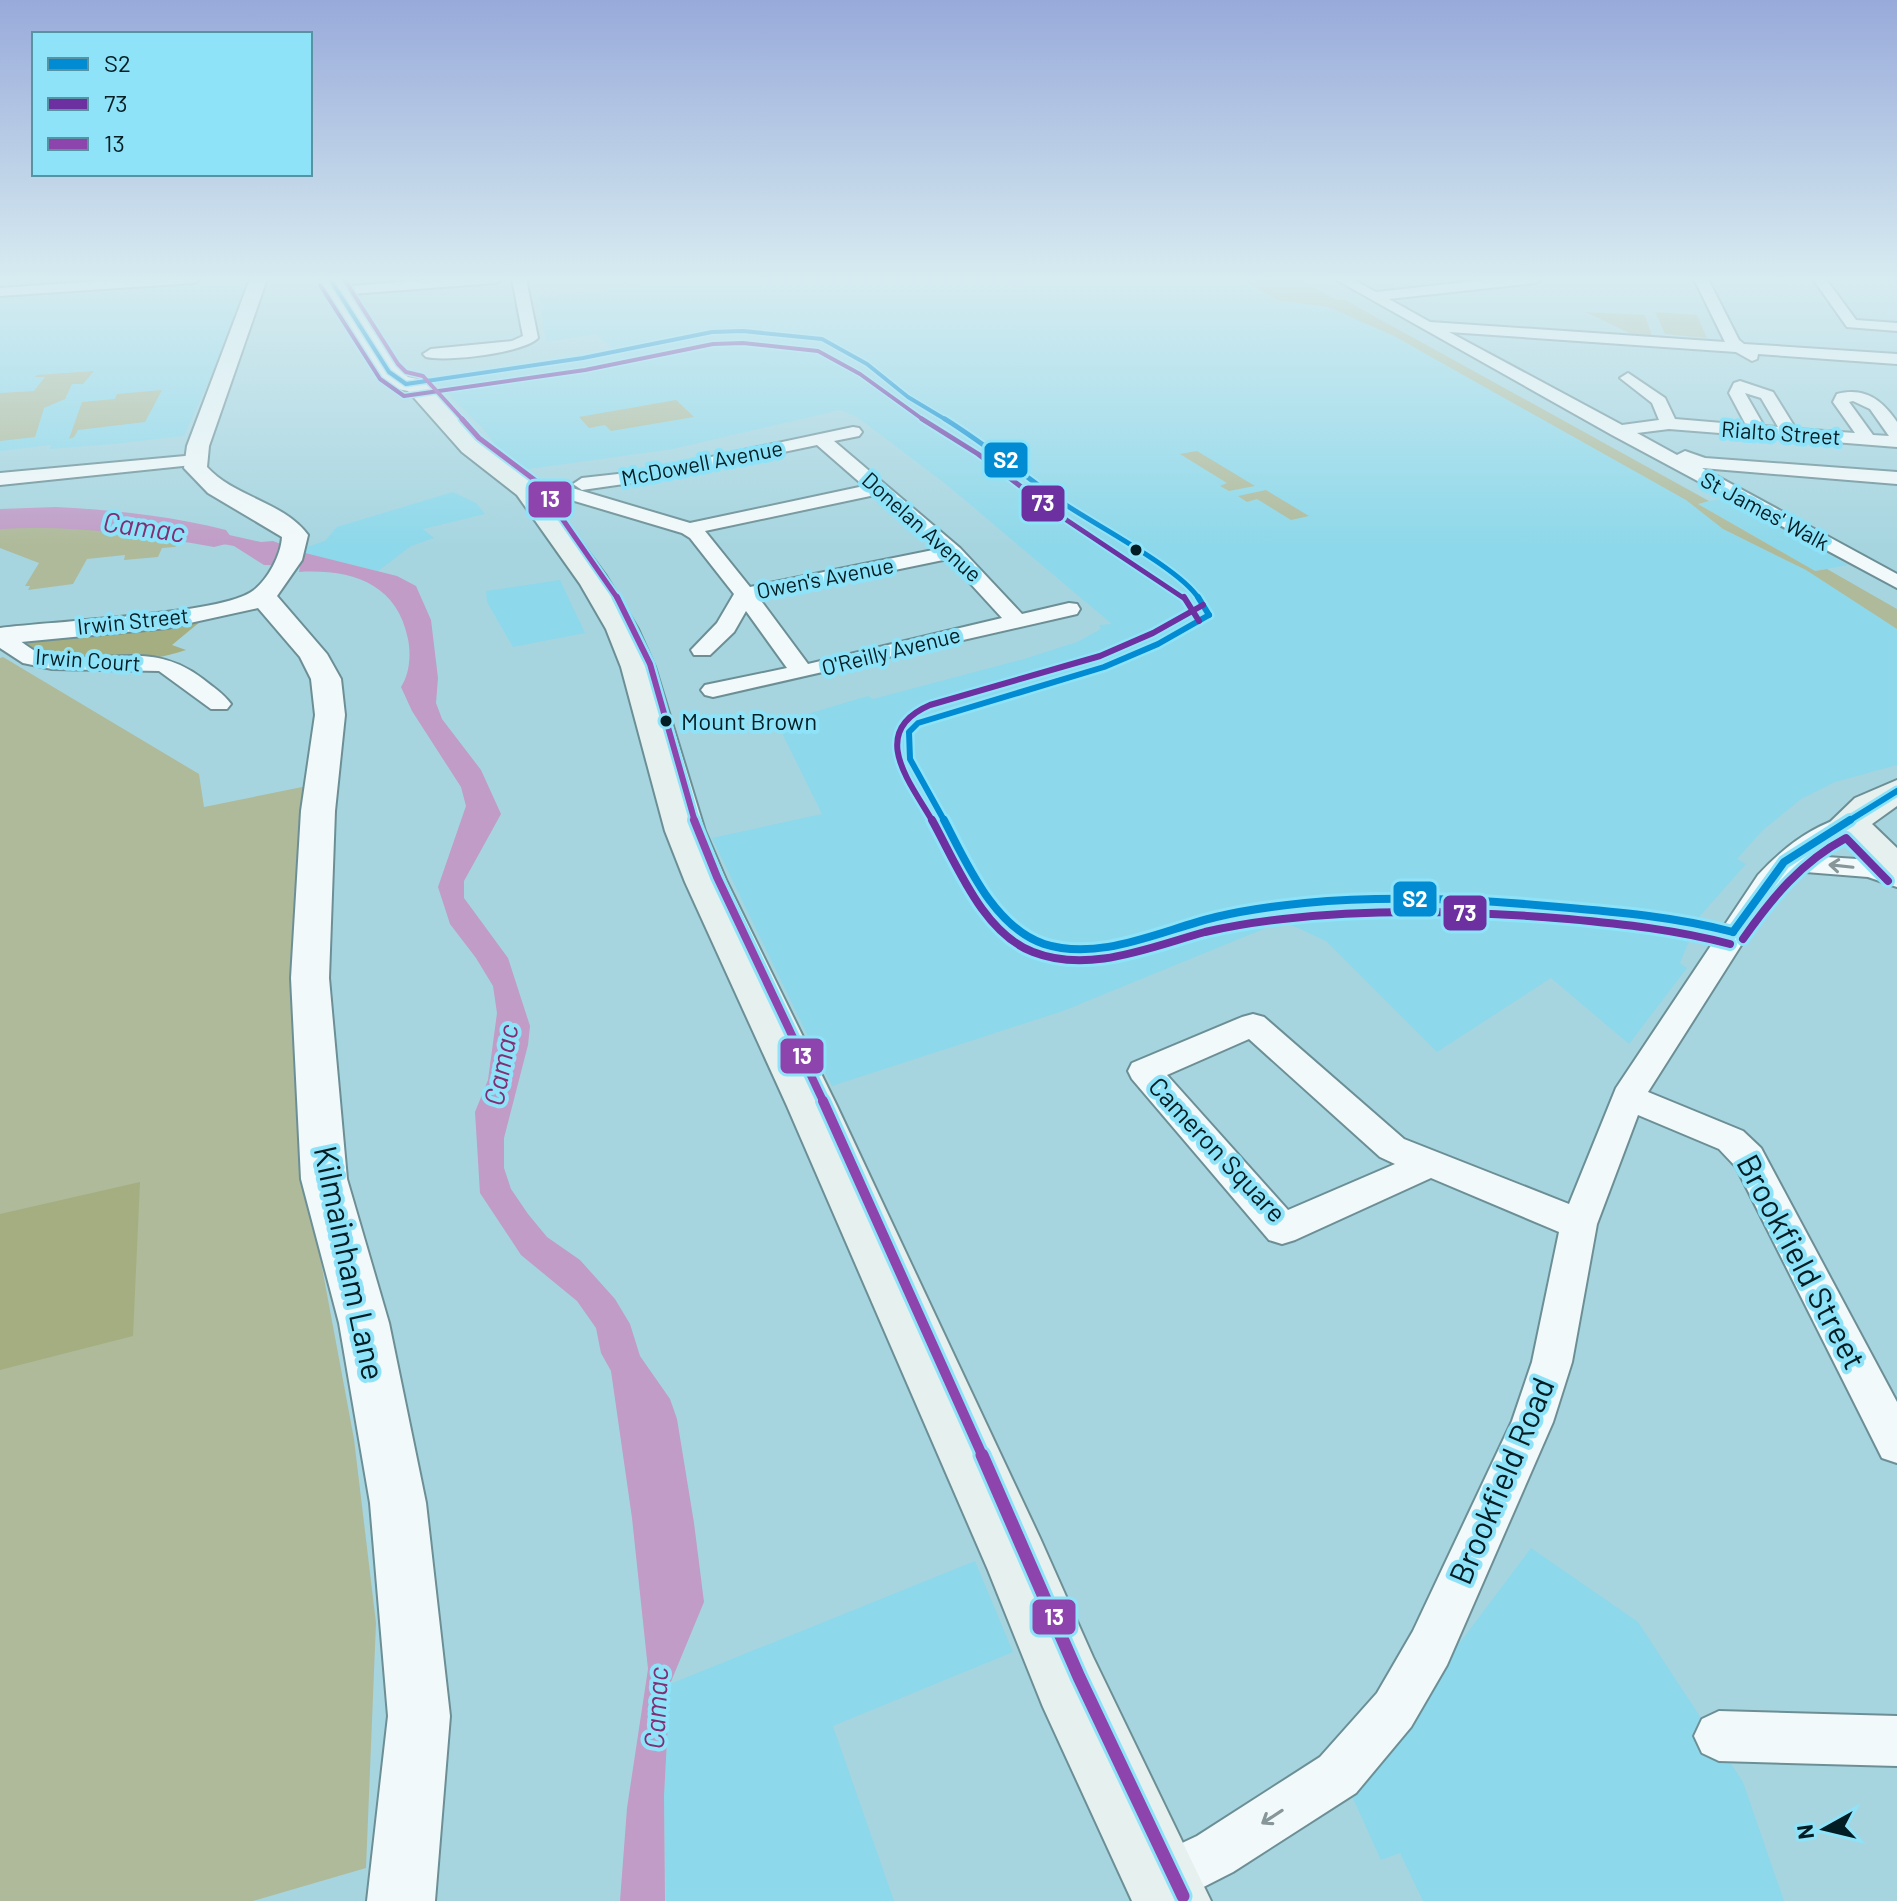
<svg xmlns="http://www.w3.org/2000/svg" width="1897" height="1901" viewBox="0 0 1897 1901" font-family="Barlow,sans-serif">
	<style>
		.built { fill: #8dd8ea }
		.green { fill: #afba9a }
		.forest { fill: #a5ae81 }
		.water { fill: #c09cc6 }
		.lines { fill: none; stroke-linecap: round; stroke-linejoin: round }
		.river { fill: #c09cc6; fill-rule: evenodd }
		.minor-casing { stroke: #6c8f96; stroke-width: 4 }
		.tertiary-casing { stroke: #6c8f96; stroke-width: 4 }
		.secondary-casing { stroke: #6c8f96; stroke-width: 4 }
		.minor { fill: #f2f9fa; fill-rule: evenodd }
		.tertiary { fill: #f2f9fa; fill-rule: evenodd }
		.secondary { fill: #e5f0ef; fill-rule: evenodd }
		.bus-1-far3-casing { stroke: #8ee3f9; stroke-width: 7 }
		.bus-1-far2-casing { stroke: #8ee3f9; stroke-width: 9 }
		.bus-1-far1-casing { stroke: #8ee3f9; stroke-width: 11 }
		.bus-1-casing { stroke: #8ee3f9; stroke-width: 14 }
		.bus-2-far3-casing { stroke: #8ee3f9; stroke-width: 7 }
		.bus-2-far2-casing { stroke: #8ee3f9; stroke-width: 9 }
		.bus-2-far1-casing { stroke: #8ee3f9; stroke-width: 11 }
		.bus-2-casing { stroke: #8ee3f9; stroke-width: 14 }
		.bus-3-far5-casing { stroke: #8ee3f9; stroke-width: 7 }
		.bus-3-far4-casing { stroke: #8ee3f9; stroke-width: 9 }
		.bus-3-far3-casing { stroke: #8ee3f9; stroke-width: 11 }
		.bus-3-far2-casing { stroke: #8ee3f9; stroke-width: 14 }
		.bus-3-far1-casing { stroke: #8ee3f9; stroke-width: 16 }
		.bus-3-casing { stroke: #8ee3f9; stroke-width: 19 }
		.bus-1-far3 { stroke: #008bd3; stroke-width: 4 }
		.bus-1-far2 { stroke: #008bd3; stroke-width: 5 }
		.bus-1-far1 { stroke: #008bd3; stroke-width: 6 }
		.bus-1 { stroke: #008bd3; stroke-width: 8 }
		.bus-2-far3 { stroke: #6c30a1; stroke-width: 4 }
		.bus-2-far2 { stroke: #6c30a1; stroke-width: 5 }
		.bus-2-far1 { stroke: #6c30a1; stroke-width: 6 }
		.bus-2 { stroke: #6c30a1; stroke-width: 8 }
		.bus-3-far5 { stroke: #8e44ad; stroke-width: 4 }
		.bus-3-far4 { stroke: #8e44ad; stroke-width: 5 }
		.bus-3-far3 { stroke: #8e44ad; stroke-width: 6 }
		.bus-3-far2 { stroke: #8e44ad; stroke-width: 8 }
		.bus-3-far1 { stroke: #8e44ad; stroke-width: 10 }
		.bus-3 { stroke: #8e44ad; stroke-width: 13 }
		.oneway { stroke: #869699 }
		.bus-dot { fill: #021d23; stroke: #8ee3f9; stroke-width: 3 }
		.labels { text-anchor: middle; stroke-width: 8; stroke-linejoin: round; paint-order: stroke }
		.far-street-label { font-size: 22px; fill: #021d23; stroke: #8ee3f9 }
		.bus-label { font-size: 24px; fill: #021d23; stroke: #8ee3f9; text-anchor: start }
		.street-label { font-size: 26px; fill: #021d23; stroke: #8ee3f9 }
		.water-label { font-size: 28px; font-style: italic; fill: #812e72; stroke: #8ee3f9 }
		.near-street-label { font-size: 32px; fill: #021d23; stroke: #8ee3f9 }
		.line-badge { stroke: #8ee3f9; stroke-width: 3 }
		.badge-label { font-size: 22px; text-anchor: middle; font-weight: bold; fill: #fff }
	</style>
	<rect width="100%" height="100%" fill="#a6d5e0"/>
	<g class="built">
		<path d="M 698,279 L 1242,279 L 1276,300 L 1328,307 L 1403,340 L 1686,500 L 1723,529 L 1806,570 L 1897,629 L 1897,765 L 1835,782 L 1801,799 L 1763,830 L 1737,859 L 1746,864 L 1700,916 L 1680,963 L 1687,968 L 1629,1044 L 1551,978 L 1437,1052 L 1326,941 L 1283,921 L 1063,1011 L 832,1086 L 712,838 L 822,814 L 777,723 L 868,696 L 873,699 L 1024,659 L 1077,642 L 1101,629 L 1099,625 L 1112,624 L 947,485 L 857,417 L 840,410 L 673,449 L 515,471 L 484,430 L 433,379 L 613,349 L 596,334 L 546,342 L 539,298 Z"/>
		<path d="M 216,281 L 246,287 L 227,340 L 184,436 L 114,444 L 50,449 L 51,445 L 0,451 L 0,295 Z"/>
		<path d="M 453,492 L 476,503 L 485,514 L 423,529 L 434,538 L 411,546 L 378,571 L 305,554 L 307,547 L 325,541 L 337,527 Z"/>
		<path d="M 1727,498 L 1848,565 L 1815,571 L 1697,503 Z"/>
		<path d="M 560,580 L 585,633 L 513,647 L 487,602 L 486,591 Z"/>
		<path d="M 1531,1548 L 1638,1622 L 1743,1782 L 1784,1901 L 1423,1901 L 1400,1853 L 1381,1860 L 1352,1796 L 1361,1774 Z"/>
		<path d="M 975,1561 L 1013,1652 L 833,1726 L 894,1901 L 666,1901 L 664,1796 L 670,1684 Z"/>
	</g>
	<g class="green">
		<path d="M 1242,279 L 1299,279 L 1336,300 L 1345,300 L 1709,501 L 1698,504 L 1815,571 L 1827,569 L 1897,609 L 1897,629 L 1806,570 L 1723,529 L 1686,500 L 1394,336 L 1328,307 L 1276,300 Z"/>
		<path d="M 1585,312 L 1645,315 L 1652,336 L 1634,335 Z"/>
		<path d="M 1655,312 L 1697,315 L 1707,338 L 1665,334 Z"/>
		<path d="M 94,371 L 83,384 L 72,384 L 65,399 L 44,408 L 35,437 L 0,441 L 0,393 L 34,391 L 45,377 L 35,377 L 37,375 Z"/>
		<path d="M 162,390 L 145,422 L 78,430 L 74,437 L 69,439 L 82,402 L 115,399 L 117,394 Z"/>
		<path d="M 676,400 L 694,417 L 611,431 L 605,425 L 589,428 L 579,417 Z"/>
		<path d="M 1197,451 L 1255,486 L 1229,491 L 1220,486 L 1227,483 L 1180,454 Z"/>
		<path d="M 1266,490 L 1309,516 L 1291,520 L 1257,499 L 1247,502 L 1238,496 Z"/>
		<path d="M 60,520 L 110,523 L 188,538 L 175,547 L 162,548 L 158,557 L 124,560 L 125,555 L 87,559 L 73,584 L 28,590 L 30,586 L 25,586 L 39,563 L 0,548 L 0,525 Z"/>
		<path d="M 3,657 L 199,774 L 204,807 L 307,786 L 291,953 L 294,1068 L 305,1176 L 354,1439 L 376,1623 L 366,1868 L 253,1901 L 0,1901 L 0,658 Z"/>
	</g>
	<g class="forest">
		<path d="M 186,621 L 201,621 L 172,645 L 186,650 C 137,667 70,663 23,644 L 22,641 Z"/>
		<path d="M 140,1182 L 133,1336 L 0,1370 L 0,1214 Z"/>
	</g>
	<path class="water" d="M 162,520 L 261,542 L 273,541 L 305,553 L 397,576 L 416,586 L 431,620 L 438,678 L 436,703 L 442,719 L 481,770 L 501,814 L 464,881 L 464,898 L 508,958 L 530,1026 L 528,1045 L 504,1138 L 504,1168 L 511,1189 L 528,1214 L 547,1237 L 580,1260 L 615,1299 L 630,1324 L 640,1356 L 670,1399 L 677,1419 L 694,1523 L 704,1602 L 670,1684 L 664,1796 L 665,1901 L 620,1901 L 627,1808 L 648,1669 L 632,1518 L 611,1371 L 601,1353 L 596,1328 L 577,1301 L 521,1255 L 480,1193 L 475,1112 L 488,1080 L 497,1013 L 493,986 L 476,958 L 450,924 L 438,887 L 466,806 L 461,787 L 412,711 L 401,687 C 410,673 411,654 408,639 C 397,583 351,569 299,572 L 300,566 L 264,565 L 234,546 L 131,527 Z"/>
	<g class="lines">
		<path class="river" d="M 56,507 C 113,510 171,516 226,530 L 231,537 L 226,544 L 214,547 C 142,534 73,525 0,529 L 0,509 Z"/>
		<defs>
			<g id="minor">
				<path d="M 127,279 L 200,279 L 194,283 L 0,296 L 0,288 Z"/>
				<path d="M 436,279 L 501,279 L 495,283 L 339,295 L 332,291 L 339,287 Z"/>
				<path d="M 512,279 L 526,279 L 538,338 C 523,353 447,362 426,357 L 423,354 L 431,349 L 512,341 L 523,336 Z"/>
				<path d="M 1335,279 L 1352,279 L 1376,292 L 1494,279 L 1541,279 L 1535,283 L 1389,299 L 1430,322 L 1725,342 L 1694,279 L 1708,279 L 1739,340 L 1744,344 L 1897,354 L 1897,364 L 1758,354 L 1757,359 L 1752,361 L 1736,352 L 1449,332 L 1622,425 L 1659,420 L 1652,403 L 1620,378 L 1628,373 L 1665,398 L 1675,419 L 1746,425 L 1729,393 L 1734,383 L 1740,381 L 1773,392 L 1796,429 L 1855,433 L 1833,402 L 1837,394 C 1865,387 1882,400 1897,422 L 1897,447 L 1669,429 L 1637,433 L 1677,455 L 1685,451 L 1705,458 L 1897,472 L 1897,484 L 1702,468 L 1897,574 L 1897,588 L 1612,435 ZM 1745,393 L 1761,398 L 1778,427 L 1764,426 ZM 1853,401 L 1870,409 L 1889,436 L 1873,435 L 1849,402 Z"/>
				<path d="M 1813,279 L 1826,279 L 1856,320 L 1897,323 L 1897,331 L 1847,327 Z"/>
				<path d="M 853,427 L 859,428 L 862,432 L 859,436 L 834,441 L 960,548 L 1022,614 L 1069,603 L 1077,604 L 1080,609 L 1077,614 L 713,697 L 705,695 L 701,690 L 705,685 L 787,668 L 746,611 L 734,632 L 710,655 L 694,655 L 691,650 L 717,623 L 734,594 L 690,538 L 682,533 L 551,494 L 527,495 L 518,489 L 527,483 L 552,482 L 690,523 L 864,486 L 817,445 L 645,481 L 582,490 L 573,484 L 582,478 L 645,471 ZM 875,495 L 938,549 L 750,587 L 705,531 ZM 948,559 L 1002,618 L 808,664 L 759,598 Z"/>
				<path d="M 196,455 L 205,460 L 202,464 L 0,485 L 0,473 Z"/>
				<path d="M 0,630 C 16,632 25,651 48,655 C 107,666 150,638 203,679 C 213,687 224,694 231,704 L 227,709 L 211,709 L 159,671 L 52,669 L 23,663 L 0,648 Z"/>
				<path d="M 1848,816 L 1858,818 L 1861,824 L 1858,830 L 1811,856 L 1872,860 L 1897,868 L 1897,887 L 1868,877 L 1793,871 L 1778,887 L 1648,1092 L 1743,1131 L 1761,1148 L 1897,1402 L 1897,1463 L 1882,1458 L 1736,1167 L 1719,1149 L 1638,1115 L 1597,1224 L 1572,1362 L 1553,1422 L 1447,1665 L 1411,1727 L 1356,1793 L 1233,1872 L 1176,1901 L 1144,1899 L 1137,1880 L 1144,1861 L 1197,1836 L 1320,1757 L 1377,1693 L 1413,1631 L 1512,1421 L 1532,1362 L 1559,1232 L 1431,1178 L 1295,1240 L 1282,1244 L 1269,1240 L 1132,1079 L 1128,1071 L 1132,1063 L 1242,1017 L 1253,1014 L 1264,1017 L 1404,1139 L 1569,1204 L 1616,1088 L 1758,875 C 1782,849 1812,825 1848,816 ZM 1249,1039 L 1380,1157 L 1395,1164 L 1288,1210 L 1167,1075 Z"/>
				<path d="M 1719,1711 L 1897,1716 L 1897,1766 L 1719,1761 L 1702,1753 L 1694,1736 L 1702,1719 Z"/>
			</g>
			<path id="tertiary" d="M 250,279 L 267,279 L 209,446 L 207,467 C 234,497 284,502 308,535 L 302,560 L 277,596 L 327,654 L 341,679 L 345,715 L 335,811 L 329,978 L 347,1179 L 389,1323 L 426,1503 L 450,1716 L 435,1901 L 367,1901 L 388,1716 L 370,1503 L 339,1323 L 301,1179 L 291,978 L 301,811 L 315,715 L 311,679 L 300,657 L 258,608 L 167,628 L 0,644 L 0,628 C 49,621 224,615 254,590 C 268,579 281,555 282,537 L 208,493 L 184,468 L 187,446 Z"/>
			<g id="secondary">
				<path d="M 320,279 L 340,279 L 398,368 L 408,377 L 423,380 L 480,442 L 537,483 L 606,576 L 638,629 L 655,667 L 705,831 L 727,882 L 837,1106 L 1040,1538 L 1093,1657 L 1211,1901 L 1132,1901 L 1043,1707 L 988,1570 L 787,1106 L 685,882 L 665,831 L 621,667 L 606,629 L 580,584 L 517,495 L 462,452 L 408,391 L 393,388 L 381,377 Z"/>
				<path d="M 1897,780 L 1897,806 L 1872,824 L 1897,848 L 1897,886 L 1882,882 L 1828,824 L 1855,798 Z"/>
			</g>
		</defs>
		<use href="#minor" class="minor-casing"/>
		<use href="#tertiary" class="tertiary-casing"/>
		<use href="#secondary" class="secondary-casing"/>
		<use href="#minor" class="minor"/>
		<use href="#tertiary" class="tertiary"/>
		<use href="#secondary" class="secondary"/>
		<defs>
			<path id="bus-1-far3" d="M 330,279 L 389,372 L 406,384 L 583,358 L 712,332 L 743,331 L 822,339 L 867,364 L 908,397 L 948,421"/>
			<path id="bus-1-far2" d="M 945,419 C 985,444 1021,473 1060,501 C 1093,524 1181,569 1199,599"/>
			<g id="bus-1-far1">
				<path d="M 1198,597 L 1209,615"/>
				<path d="M 945,822 L 910,759 L 909,732 L 918,723 L 1104,667 L 1158,644 L 1209,615"/>
				<path d="M 1847,822 L 1897,791"/>
			</g>
			<g id="bus-1">
				<path d="M 944,820 C 967,864 994,927 1044,944 C 1100,962 1162,930 1216,917 C 1245,910 1275,906 1305,903 C 1390,895 1475,899 1559,907 C 1618,912 1676,917 1733,932"/>
				<path d="M 1733,932 L 1784,862 L 1850,820"/>
			</g>
			<path id="bus-2-far3" d="M 320,285 L 380,379 L 404,396 L 585,370 L 713,344 L 743,343 L 818,351 L 860,374 L 925,421"/>
			<path id="bus-2-far2" d="M 922,419 L 978,454 L 1053,511 L 1185,599"/>
			<g id="bus-2-far1">
				<path d="M 1184,597 L 1199,621"/>
				<path d="M 933,822 C 910,782 867,732 930,705 L 1100,656 L 1153,633 L 1203,605"/>
			</g>
			<g id="bus-2">
				<path d="M 932,820 C 957,865 983,933 1033,952 C 1089,974 1150,947 1205,932 C 1231,926 1256,922 1283,919 C 1377,908 1473,911 1568,919 C 1623,924 1677,930 1730,944"/>
				<path d="M 1743,939 C 1772,898 1801,862 1846,838 L 1888,881"/>
			</g>
			<path id="bus-3-far5" d="M 344,279 L 398,364 L 406,372 L 423,376 L 464,421"/>
			<path id="bus-3-far4" d="M 462,419 L 479,438 L 536,481 L 618,599"/>
			<path id="bus-3-far3" d="M 617,597 L 650,664 L 695,822"/>
			<path id="bus-3-far2" d="M 694,820 L 717,877 L 824,1103"/>
			<path id="bus-3-far1" d="M 823,1101 L 983,1457"/>
			<path id="bus-3" d="M 982,1455 L 1079,1677 L 1183,1896"/>
		</defs>
		<use href="#bus-1-far3" class="bus-1-far3-casing"/>
		<use href="#bus-1-far2" class="bus-1-far2-casing"/>
		<use href="#bus-1-far1" class="bus-1-far1-casing"/>
		<use href="#bus-1" class="bus-1-casing"/>
		<use href="#bus-2-far3" class="bus-2-far3-casing"/>
		<use href="#bus-2-far2" class="bus-2-far2-casing"/>
		<use href="#bus-2-far1" class="bus-2-far1-casing"/>
		<use href="#bus-2" class="bus-2-casing"/>
		<use href="#bus-3-far5" class="bus-3-far5-casing"/>
		<use href="#bus-3-far4" class="bus-3-far4-casing"/>
		<use href="#bus-3-far3" class="bus-3-far3-casing"/>
		<use href="#bus-3-far2" class="bus-3-far2-casing"/>
		<use href="#bus-3-far1" class="bus-3-far1-casing"/>
		<use href="#bus-3" class="bus-3-casing"/>
		<use href="#bus-1-far3" class="bus-1-far3"/>
		<use href="#bus-1-far2" class="bus-1-far2"/>
		<use href="#bus-1-far1" class="bus-1-far1"/>
		<use href="#bus-1" class="bus-1"/>
		<use href="#bus-2-far3" class="bus-2-far3"/>
		<use href="#bus-2-far2" class="bus-2-far2"/>
		<use href="#bus-2-far1" class="bus-2-far1"/>
		<use href="#bus-2" class="bus-2"/>
		<use href="#bus-3-far5" class="bus-3-far5"/>
		<use href="#bus-3-far4" class="bus-3-far4"/>
		<use href="#bus-3-far3" class="bus-3-far3"/>
		<use href="#bus-3-far2" class="bus-3-far2"/>
		<use href="#bus-3-far1" class="bus-3-far1"/>
		<use href="#bus-3" class="bus-3"/>
	</g>
	<defs><path id="oneway-shaft" d="M-6 0H5M1.5-3L5.5 0L1.5 3" fill="none" stroke-width="1.6" stroke-linecap="round" stroke-linejoin="round" transform="scale(2)"/></defs>
	<g class="oneway">
		<use href="#oneway-shaft" transform="translate(1841 866) rotate(-174)"/>
		<use href="#oneway-shaft" transform="translate(1272 1817) rotate(147)"/>
	</g>
	<linearGradient id="sky" x2="0" y2="1"><stop stop-color="#98aada"/><stop offset="0.51" stop-color="#d7ecf1"/><stop offset="1" stop-color="#d7ecf1" stop-opacity="0"/></linearGradient>
	<rect width="1897" height="546" fill="url(#sky)"/>
	<g class="bus-dot">
		<circle cx="1136" cy="550" r="7"/>
		<circle cx="666" cy="721" r="7"/>
	</g>
	<g class="labels">
		<g class="far-street-label">
			<text transform="translate(1781 433) rotate(4)" y="8">Rialto Street</text>
			<text transform="translate(702 463) rotate(-11)" y="8">McDowell Avenue</text>
			<text transform="translate(1765 511) rotate(28)" y="8">St James' Walk</text>
			<text transform="translate(922 527) rotate(42)" y="8">Donelan Avenue</text>
			<text transform="translate(825 578) rotate(-11)" y="8">Owen's Avenue</text>
			<text transform="translate(133 621) rotate(-6)" y="8">Irwin Street</text>
			<text transform="translate(891 651) rotate(-14)" y="8">O'Reilly Avenue</text>
			<text transform="translate(88 660) rotate(4)" y="8">Irwin Court</text>
		</g>
		<g class="bus-label">
			<text x="681" y="730">Mount Brown</text>
		</g>
		<g class="street-label">
			<text transform="translate(1217 1150) rotate(47)" y="9">Cameron Square</text>
		</g>
		<g class="water-label">
			<text transform="translate(144 527) rotate(8)" y="10">Camac</text>
			<text transform="translate(501 1065) rotate(-79)" y="10">Camac</text>
			<text transform="translate(656 1708) rotate(-87)" y="10">Camac</text>
		</g>
		<g class="near-street-label">
			<text transform="translate(1801 1262) rotate(62)" y="11">Brookfield Street</text>
			<text transform="translate(349 1263) rotate(78)" y="11">Kilmainham Lane</text>
			<text transform="translate(1502 1481) rotate(-67)" y="11">Brookfield Road</text>
		</g>
	</g>
	<g class="line-badge">
		<rect x="983" y="441" width="46" height="38" rx="8" fill="#008bd3"/>
		<rect x="527" y="480" width="46" height="39" rx="8" fill="#8e44ad"/>
		<rect x="1020" y="484" width="46" height="39" rx="8" fill="#6c30a1"/>
		<rect x="1392" y="880" width="46" height="38" rx="8" fill="#008bd3"/>
		<rect x="1442" y="894" width="46" height="38" rx="8" fill="#6c30a1"/>
		<rect x="779" y="1037" width="46" height="38" rx="8" fill="#8e44ad"/>
		<rect x="1031" y="1598" width="46" height="38" rx="8" fill="#8e44ad"/>
	</g>
	<g class="badge-label">
		<text x="1006" y="468">S2</text>
		<text x="550" y="507">13</text>
		<text x="1043" y="511">73</text>
		<text x="1415" y="907">S2</text>
		<text x="1465" y="921">73</text>
		<text x="802" y="1064">13</text>
		<text x="1054" y="1625">13</text>
	</g>
	<rect x="32" y="32" width="280" height="144" fill="#8ee3f9" stroke="#5694a3" stroke-width="2"/>
	<rect x="48" y="58" width="40" height="12" fill="#008bd3" stroke="#5694a3" stroke-width="2"/>
	<text x="104" y="72" font-size="24" fill="#021d23">S2</text>
	<rect x="48" y="98" width="40" height="12" fill="#6c30a1" stroke="#5694a3" stroke-width="2"/>
	<text x="104" y="112" font-size="24" fill="#021d23">73</text>
	<rect x="48" y="138" width="40" height="12" fill="#8e44ad" stroke="#5694a3" stroke-width="2"/>
	<text x="104" y="152" font-size="24" fill="#021d23">13</text>
	<g transform="translate(1825 1829) rotate(262)" stroke="#8ee3f9" stroke-width="6" paint-order="stroke">
	<path d="M0-6L14 30L0 20L-14 30Z" fill="#021d23"/>
	<text y="-12" font-size="22" font-weight="bold" text-anchor="middle" fill="#021d23">N</text>
	</g>
</svg>
